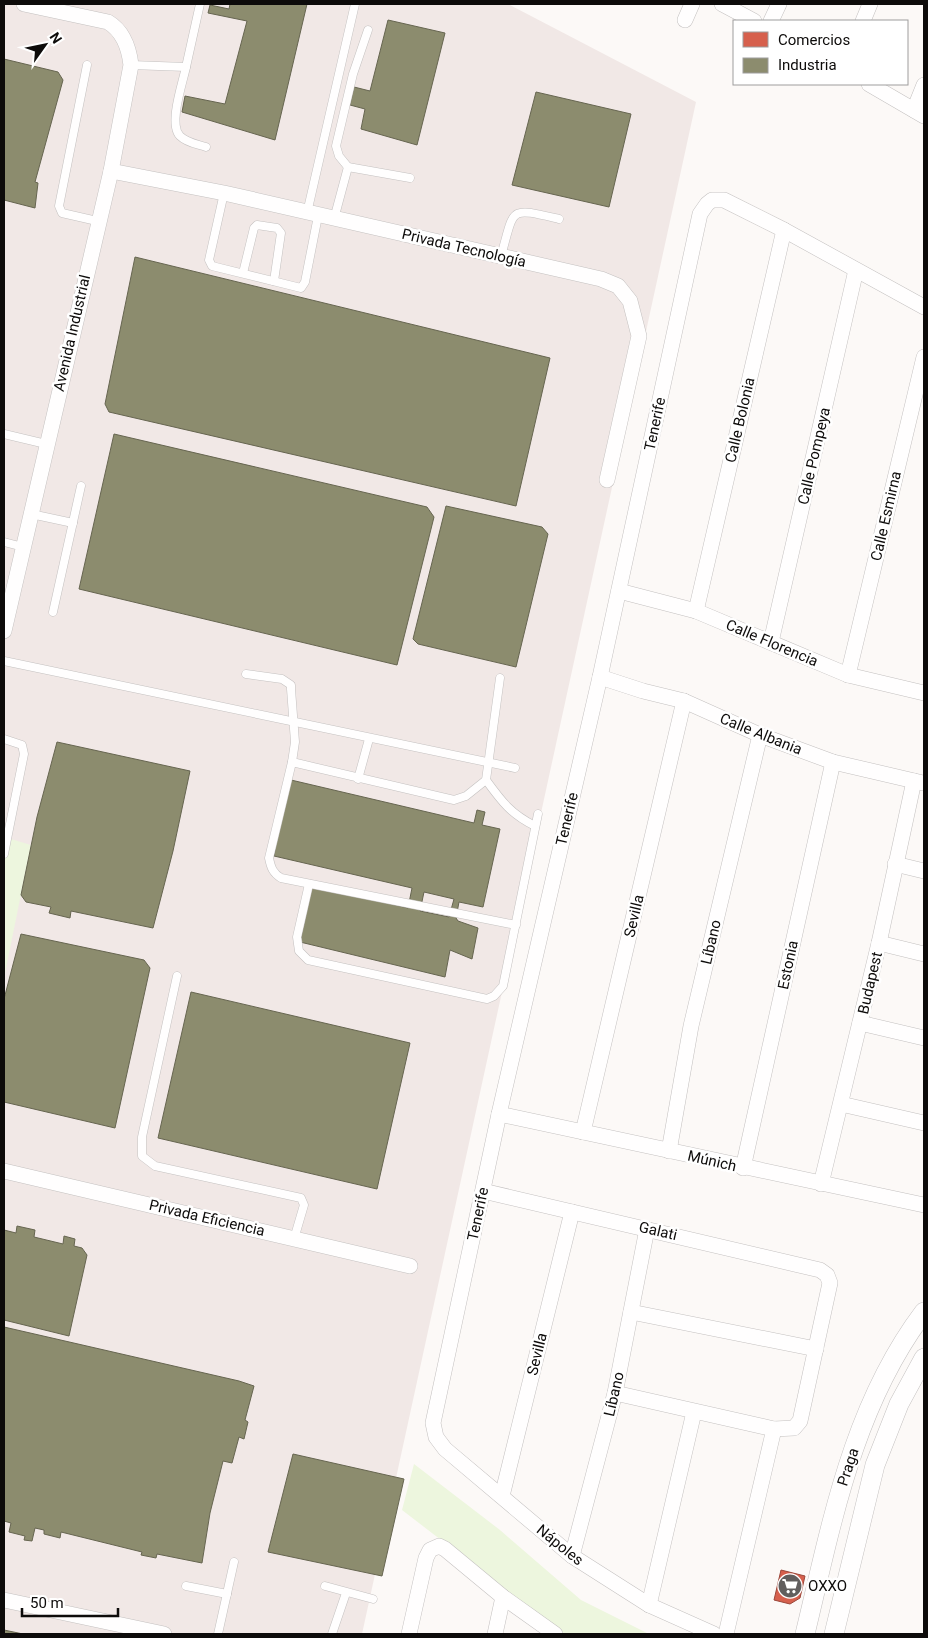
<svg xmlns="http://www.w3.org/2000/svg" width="928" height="1638" viewBox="0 0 928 1638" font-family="Roboto,sans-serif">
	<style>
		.industrial { fill: #f1e8e6 }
		.green { fill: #edf6de }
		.shops { fill: #d6604d; stroke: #9a4639 }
		.industry { fill: #8c8c6e; stroke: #666550; fill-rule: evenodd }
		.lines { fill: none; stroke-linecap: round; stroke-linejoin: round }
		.service-casing { stroke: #c4c1c0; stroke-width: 9 }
		.minor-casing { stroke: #c4c1c0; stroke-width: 16 }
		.tertiary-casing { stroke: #c4c1c0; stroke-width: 20 }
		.service { stroke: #fffefe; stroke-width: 8 }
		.minor { stroke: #fffefe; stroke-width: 15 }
		.tertiary { stroke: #fffefe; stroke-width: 19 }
		.labels { text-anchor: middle; stroke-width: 5; stroke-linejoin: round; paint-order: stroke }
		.street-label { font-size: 15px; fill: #0d0b0a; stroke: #fff }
		.poi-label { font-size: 15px; fill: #0d0b0a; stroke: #fff; text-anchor: start }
	</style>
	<rect width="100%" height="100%" fill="#fcf9f7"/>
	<path class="industrial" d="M 4,4 L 508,4 L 696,102 L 362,1634 L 4,1634 Z"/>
	<g class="green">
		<path d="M 4,837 L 31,845 L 4,978 Z"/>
		<path d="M 414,1464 L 500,1530 L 581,1600 L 649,1634 L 565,1634 L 549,1623 L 402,1510 Z"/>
	</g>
	<path class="shops" d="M 781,1570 L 805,1576 L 800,1598 L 790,1604 L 774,1600 Z"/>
	<g class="industry">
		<path d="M 230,4 L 307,4 L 275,140 L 182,112 L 185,96 L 225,104 L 247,21 L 208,13 L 210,5 L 229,9 Z"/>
		<path d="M 388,20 L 445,33 L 417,145 L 361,129 L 365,109 L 350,105 L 354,87 L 370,91 Z"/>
		<path d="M 4,59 L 58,72 L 63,80 L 35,182 L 38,183 L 35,208 L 4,200 Z"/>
		<path d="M 536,92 L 631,114 L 609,207 L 512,185 Z"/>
		<path d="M 135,257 L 550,358 L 516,506 L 109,412 L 105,404 Z"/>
		<path d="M 114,434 L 427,507 L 434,517 L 397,665 L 79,589 Z"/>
		<path d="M 446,506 L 542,527 L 548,534 L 516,667 L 418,644 L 413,639 Z"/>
		<path d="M 57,742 L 190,771 L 173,851 L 153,928 L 71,911 L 70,918 L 49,913 L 51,907 L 26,902 L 21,895 L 37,817 Z"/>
		<path d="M 291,780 L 474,823 L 477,810 L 485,812 L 482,825 L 500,829 L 483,907 L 459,902 L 456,918 L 458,921 L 478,928 L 472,959 L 450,950 L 445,977 L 300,942 L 312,885 L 408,908 L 412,888 L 274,856 L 280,819 ZM 424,892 L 454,899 L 449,917 L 420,911 Z"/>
		<path d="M 21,934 L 144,960 L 150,968 L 115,1128 L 4,1102 L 4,999 Z"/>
		<path d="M 191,992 L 410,1043 L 377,1189 L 158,1138 Z"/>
		<path d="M 17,1226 L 35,1230 L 34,1237 L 63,1244 L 64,1236 L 75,1239 L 74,1246 L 82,1248 L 87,1255 L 69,1336 L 4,1320 L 4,1230 L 16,1233 Z"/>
		<path d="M 4,1327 L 239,1381 L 254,1386 L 245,1420 L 248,1422 L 244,1439 L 239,1437 L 232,1463 L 223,1461 L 210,1513 L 202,1563 L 157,1554 L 156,1558 L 141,1555 L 142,1552 L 61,1532 L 60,1538 L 44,1534 L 44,1530 L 35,1528 L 32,1541 L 24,1540 L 25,1536 L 9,1532 L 11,1523 L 4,1521 Z"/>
		<path d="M 293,1454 L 404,1479 L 382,1576 L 268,1552 Z"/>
		<path d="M 4,1630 L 23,1634 L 4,1634 Z"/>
	</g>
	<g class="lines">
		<defs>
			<g id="service">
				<path d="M 87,65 L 59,206 L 62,213 L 97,221"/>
				<path d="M 131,65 L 186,67 L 200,4"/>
				<path d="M 186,67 C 183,82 168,124 180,136 C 187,143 197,144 206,147"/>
				<path d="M 348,167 L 339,156 L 336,146 L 353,74 L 368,30"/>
				<path d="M 224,193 L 209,260 L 212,266 L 301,288 L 305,282 L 318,216"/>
				<path d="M 307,213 L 355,4"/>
				<path d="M 334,219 L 348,167 L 410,178"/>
				<path d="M 501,256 C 515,207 508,207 559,219"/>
				<path d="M 243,273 L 254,228 L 257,225 L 277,228 L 281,233 L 274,281"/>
				<path d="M 4,434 L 46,444"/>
				<path d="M 31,514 L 73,523"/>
				<path d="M 4,542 L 23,547"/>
				<path d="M 53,612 L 81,486"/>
				<path d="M 4,661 L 515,768"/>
				<path d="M 246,674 L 282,679 L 291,685 L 291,689 L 295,742 L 292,762 L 269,858 C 271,868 273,873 281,878 L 516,925"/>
				<path d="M 4,739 L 22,745 L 24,754 L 4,854"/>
				<path d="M 292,762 L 454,800 L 466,796 L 486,780 L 500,678"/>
				<path d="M 358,779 L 369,739"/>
				<path d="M 486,780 C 502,802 511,814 535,826"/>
				<path d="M 309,884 L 297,937 L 299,951 L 308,960 L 487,999 L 494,996 L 503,986 L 538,814"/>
				<path d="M 177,976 L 142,1137 L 142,1156 L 155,1166 L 301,1198 L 304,1205 L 294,1239"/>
				<path d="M 186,1586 L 227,1594"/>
				<path d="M 325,1586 L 373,1599"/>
				<path d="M 218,1634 L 234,1562"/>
				<path d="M 332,1634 L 346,1593"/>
			</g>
			<g id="minor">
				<path d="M 722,4 L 754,21"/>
				<path d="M 685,20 L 692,4"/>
				<path d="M 771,21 L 779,4"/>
				<path d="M 863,21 L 870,4"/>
				<path d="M 869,84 L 924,116"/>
				<path d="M 914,110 L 924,85"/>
				<path d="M 111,171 L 224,193 L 601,279 L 618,286 L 630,301 L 639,336 L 607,480"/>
				<path d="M 619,591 L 696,611 L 848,675 L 924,693"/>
				<path d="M 696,611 L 784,230"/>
				<path d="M 4,631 L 111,171 L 131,65 C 129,48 123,31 108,22 L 24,4"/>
				<path d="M 771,642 L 856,270"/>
				<path d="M 848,675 L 924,357"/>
				<path d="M 600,677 L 643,691 L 684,701 L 760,735 L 833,762 L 923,783"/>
				<path d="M 895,864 L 924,871"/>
				<path d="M 879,943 L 924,954"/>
				<path d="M 860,1023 L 924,1038"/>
				<path d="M 841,1104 L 924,1123"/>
				<path d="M 499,1114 L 924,1205"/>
				<path d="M 583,1132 L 684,701"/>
				<path d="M 669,1151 L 691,1026 L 760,735"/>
				<path d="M 743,1168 L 833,762"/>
				<path d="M 4,1171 L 410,1266"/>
				<path d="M 821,1184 L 879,943 L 914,781"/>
				<path d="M 483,1191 L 820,1270 L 827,1275 L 830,1283 L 800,1421 L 794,1428 L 774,1429 L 615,1393"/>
				<path d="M 631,1312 L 816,1349"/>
				<path d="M 502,1496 L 572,1212"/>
				<path d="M 572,1556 L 615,1393 L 647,1229"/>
				<path d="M 4,1600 L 164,1634"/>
				<path d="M 649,1605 L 694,1412"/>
				<path d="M 409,1634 L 426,1558 L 430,1550 L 439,1546 L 445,1549 L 503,1597 L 555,1634"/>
				<path d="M 495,1634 L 503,1597"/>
				<path d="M 714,1634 L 649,1605 L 572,1556 L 445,1449 L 436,1437 L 433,1423 L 499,1114 L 600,677 L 700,214 L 707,204 L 712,200 L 724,200 L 784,230 L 924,307"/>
				<path d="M 726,1634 L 774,1429"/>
			</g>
			<g id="tertiary">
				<path d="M 805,1634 C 832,1522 853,1406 924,1312"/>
				<path d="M 834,1634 L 875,1465 L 899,1404 L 924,1358"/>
			</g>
		</defs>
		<use href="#service" class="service-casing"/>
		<use href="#minor" class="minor-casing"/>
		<use href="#tertiary" class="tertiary-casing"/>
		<use href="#service" class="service"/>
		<use href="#minor" class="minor"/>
		<use href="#tertiary" class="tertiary"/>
	</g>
	<defs>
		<symbol id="supermarket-disc" viewBox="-11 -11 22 22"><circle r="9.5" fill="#615e5d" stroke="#fff"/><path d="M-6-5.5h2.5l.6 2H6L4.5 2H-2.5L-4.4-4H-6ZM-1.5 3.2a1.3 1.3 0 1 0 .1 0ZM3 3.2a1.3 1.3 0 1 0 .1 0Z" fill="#fff"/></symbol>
	</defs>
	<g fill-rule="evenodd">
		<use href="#supermarket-disc" x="776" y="1572" width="28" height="28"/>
	</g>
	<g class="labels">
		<g class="street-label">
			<text transform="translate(464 248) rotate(13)" y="5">Privada Tecnología</text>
			<text transform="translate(72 333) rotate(-77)" y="5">Avenida Industrial</text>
			<text transform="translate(740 420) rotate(-77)" y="5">Calle Bolonia</text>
			<text transform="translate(655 424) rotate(-78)" y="5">Tenerife</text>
			<text transform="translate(814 456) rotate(-77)" y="5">Calle Pompeya</text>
			<text transform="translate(886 516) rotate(-77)" y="5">Calle Esmirna</text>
			<text transform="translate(772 643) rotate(23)" y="5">Calle Florencia</text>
			<text transform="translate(761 734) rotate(22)" y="5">Calle Albania</text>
			<text transform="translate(567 819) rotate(-77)" y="5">Tenerife</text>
			<text transform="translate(634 916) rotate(-77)" y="5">Sevilla</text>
			<text transform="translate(711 942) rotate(-77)" y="5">Líbano</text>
			<text transform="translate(788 965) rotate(-78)" y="5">Estonia</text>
			<text transform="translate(870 983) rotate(-77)" y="5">Budapest</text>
			<text transform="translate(712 1161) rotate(13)" y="5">Múnich</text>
			<text transform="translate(478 1214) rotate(-78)" y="5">Tenerife</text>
			<text transform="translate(207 1218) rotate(13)" y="5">Privada Eficiencia</text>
			<text transform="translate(658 1231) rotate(13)" y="5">Galati</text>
			<text transform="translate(537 1354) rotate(-76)" y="5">Sevilla</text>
			<text transform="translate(614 1394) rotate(-77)" y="5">Líbano</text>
			<text transform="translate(848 1467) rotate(-72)" y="5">Praga</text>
			<text transform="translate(560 1545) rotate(39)" y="5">Nápoles</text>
		</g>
		<g class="poi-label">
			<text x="808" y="1591">OXXO</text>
		</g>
	</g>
	<rect width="928" height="1638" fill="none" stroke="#0d0b0a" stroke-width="10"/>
	<rect x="733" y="20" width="175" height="65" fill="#ffffff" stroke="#9e9d9d"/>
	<rect x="743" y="32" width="25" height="15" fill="#d6604d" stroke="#9e9d9d"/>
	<text x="778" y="45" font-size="15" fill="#0d0b0a">Comercios</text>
	<rect x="743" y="58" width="25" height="15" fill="#8c8c6e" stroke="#9e9d9d"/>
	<text x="778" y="70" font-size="15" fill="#0d0b0a">Industria</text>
	<g transform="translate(45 45) rotate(57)" stroke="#ffffff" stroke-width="4" paint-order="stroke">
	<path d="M0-4L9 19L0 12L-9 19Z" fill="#0d0b0a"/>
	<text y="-8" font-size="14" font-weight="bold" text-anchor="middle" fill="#0d0b0a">N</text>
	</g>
	<path d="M22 1608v8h96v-8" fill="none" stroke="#0d0b0a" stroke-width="2.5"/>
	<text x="30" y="1608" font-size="15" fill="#0d0b0a" stroke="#ffffff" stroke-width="4" paint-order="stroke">50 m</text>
</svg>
